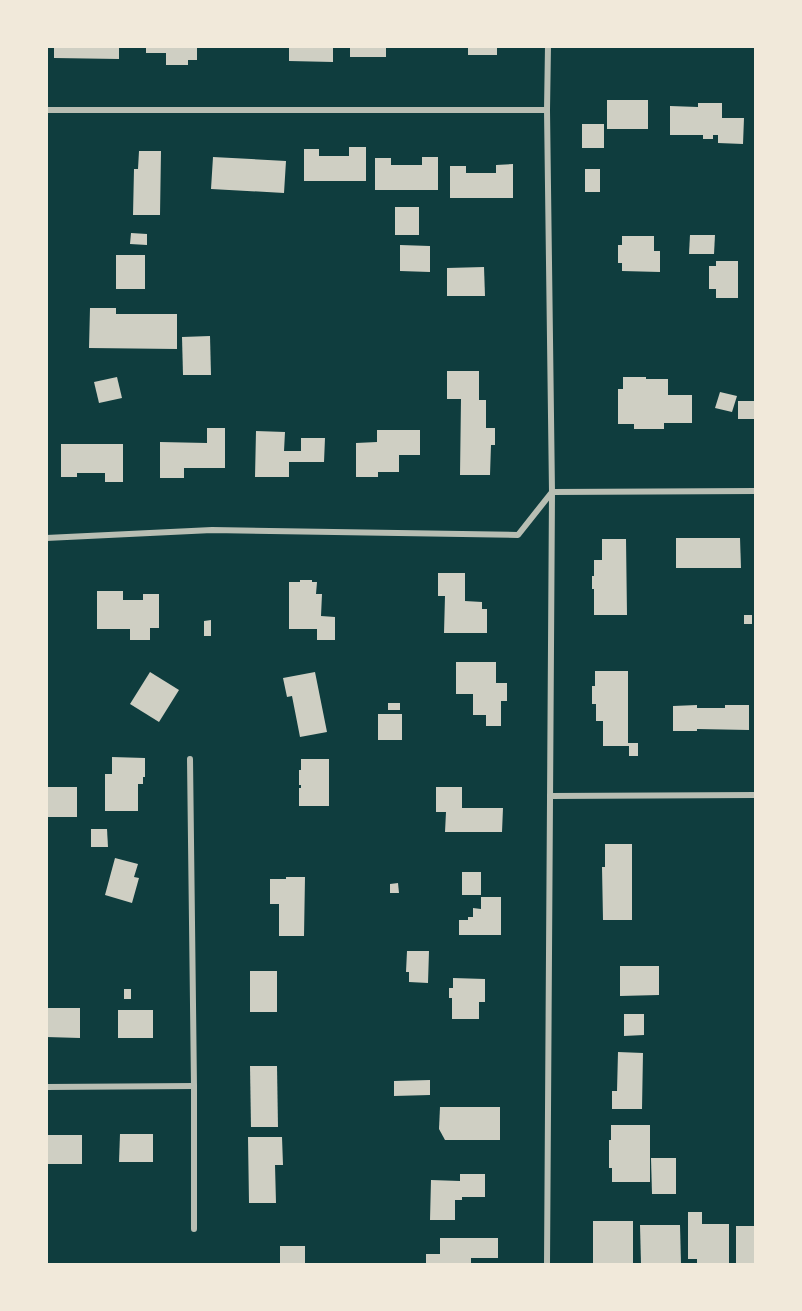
<svg xmlns="http://www.w3.org/2000/svg" width="802" height="1311" viewBox="0 0 802 1311" font-family="'PT Sans Narrow',sans-serif">
	<style>
		.building { fill: #cfcfc3 }
		.lines { fill: none; stroke-linecap: round; stroke-linejoin: round }
		.minor { stroke: #b8beb3; stroke-width: 6 }
	</style>
	<rect width="100%" height="100%" fill="#0f3d3e"/>
	<g class="building">
		<path d="M 54,46 L 119,46 L 119,59 L 54,58 Z"/>
		<path d="M 146,46 L 197,46 L 197,60 L 188,60 L 188,65 L 166,65 L 166,53 L 146,53 Z"/>
		<path d="M 289,46 L 333,46 L 333,62 L 289,61 Z"/>
		<rect x="350" y="46" width="36" height="11"/>
		<rect x="468" y="46" width="29" height="9"/>
		<rect x="607" y="100" width="41" height="29"/>
		<path d="M 698,103 L 722,103 L 722,118 L 744,118 L 743,144 L 718,143 L 718,135 L 713,135 L 713,139 L 703,139 L 703,135 L 670,135 L 670,106 L 698,107 Z"/>
		<rect x="582" y="124" width="22" height="24"/>
		<path d="M 349,147 L 366,147 L 366,181 L 304,181 L 304,149 L 319,149 L 319,156 L 349,156 Z"/>
		<path d="M 139,151 L 161,151 L 160,215 L 133,215 L 134,169 L 138,169 Z"/>
		<path d="M 213,157 L 286,161 L 284,193 L 211,189 Z"/>
		<path d="M 422,157 L 438,157 L 438,190 L 375,190 L 375,158 L 391,158 L 391,165 L 422,165 Z"/>
		<path d="M 513,164 L 513,198 L 450,198 L 450,166 L 466,166 L 466,173 L 496,173 L 496,165 Z"/>
		<rect x="585" y="169" width="15" height="23"/>
		<rect x="395" y="207" width="24" height="28"/>
		<path d="M 131,233 L 147,234 L 147,245 L 130,244 Z"/>
		<path d="M 690,235 L 715,235 L 714,254 L 689,254 Z"/>
		<path d="M 622,236 L 654,236 L 654,251 L 660,251 L 660,272 L 622,271 L 622,263 L 618,263 L 618,245 L 622,245 Z"/>
		<path d="M 400,245 L 430,246 L 430,272 L 400,271 Z"/>
		<rect x="116" y="255" width="29" height="34"/>
		<path d="M 716,261 L 738,261 L 738,298 L 716,298 L 716,289 L 709,289 L 709,266 L 716,266 Z"/>
		<path d="M 484,267 L 485,296 L 447,296 L 447,268 Z"/>
		<path d="M 90,308 L 116,308 L 116,314 L 177,314 L 177,349 L 89,348 Z"/>
		<path d="M 210,336 L 211,375 L 183,375 L 182,337 Z"/>
		<path d="M 447,371 L 479,371 L 479,400 L 486,400 L 486,428 L 495,428 L 495,445 L 491,445 L 490,475 L 460,475 L 461,399 L 447,399 Z"/>
		<path d="M 117,377 L 122,398 L 99,403 L 94,382 Z"/>
		<path d="M 623,377 L 646,377 L 646,379 L 668,379 L 668,395 L 692,395 L 692,423 L 664,423 L 664,429 L 634,429 L 634,424 L 618,424 L 618,389 L 623,389 Z"/>
		<path d="M 720,392 L 737,396 L 732,412 L 715,408 Z"/>
		<rect x="738" y="401" width="18" height="18"/>
		<path d="M 207,428 L 225,428 L 225,468 L 184,468 L 184,478 L 160,478 L 160,442 L 207,443 Z"/>
		<path d="M 377,430 L 420,430 L 420,455 L 399,455 L 399,472 L 378,472 L 378,477 L 356,477 L 356,443 L 377,442 Z"/>
		<path d="M 256,431 L 285,432 L 284,451 L 301,451 L 301,438 L 325,438 L 324,462 L 289,462 L 289,477 L 255,477 Z"/>
		<path d="M 61,444 L 123,444 L 123,482 L 105,482 L 105,473 L 77,473 L 77,477 L 61,477 Z"/>
		<path d="M 676,538 L 740,538 L 741,568 L 676,568 Z"/>
		<path d="M 602,539 L 626,539 L 627,615 L 594,615 L 594,589 L 592,589 L 592,576 L 594,576 L 594,560 L 602,560 Z"/>
		<path d="M 438,573 L 465,573 L 465,601 L 482,602 L 482,609 L 487,609 L 487,633 L 444,633 L 445,596 L 438,596 Z"/>
		<path d="M 300,580 L 312,580 L 312,582 L 317,582 L 316,594 L 322,594 L 321,616 L 335,617 L 335,640 L 317,640 L 317,629 L 289,629 L 289,582 L 300,582 Z"/>
		<path d="M 97,591 L 123,591 L 123,600 L 143,600 L 143,594 L 159,594 L 159,628 L 150,628 L 150,640 L 130,640 L 130,629 L 97,629 Z"/>
		<rect x="744" y="615" width="8" height="9"/>
		<path d="M 211,620 L 211,636 L 204,636 L 204,621 Z"/>
		<path d="M 456,662 L 496,662 L 496,683 L 507,683 L 507,701 L 501,701 L 501,726 L 486,726 L 486,715 L 473,715 L 473,694 L 456,694 Z"/>
		<path d="M 595,671 L 628,671 L 628,743 L 638,743 L 638,756 L 629,756 L 629,746 L 603,746 L 603,721 L 596,721 L 596,704 L 592,704 L 592,686 L 595,686 Z"/>
		<path d="M 150,672 L 179,690 L 159,722 L 130,704 Z"/>
		<path d="M 315,672 L 327,732 L 300,737 L 292,696 L 287,697 L 283,678 Z"/>
		<rect x="388" y="703" width="12" height="7"/>
		<path d="M 697,705 L 697,708 L 725,708 L 725,705 L 749,705 L 749,730 L 697,729 L 697,731 L 673,731 L 673,706 Z"/>
		<rect x="378" y="714" width="24" height="26"/>
		<path d="M 112,757 L 145,758 L 145,777 L 143,777 L 143,784 L 138,784 L 138,811 L 105,811 L 105,774 L 112,774 Z"/>
		<path d="M 301,759 L 329,759 L 329,806 L 299,806 L 299,788 L 301,788 L 301,785 L 299,785 L 299,770 L 301,770 Z"/>
		<rect x="46" y="787" width="31" height="30"/>
		<path d="M 436,787 L 462,787 L 462,808 L 503,808 L 502,832 L 445,832 L 446,812 L 436,812 Z"/>
		<path d="M 91,829 L 107,829 L 108,847 L 91,847 Z"/>
		<path d="M 605,844 L 632,844 L 632,920 L 603,920 L 602,867 L 605,867 Z"/>
		<path d="M 115,858 L 138,864 L 134,877 L 139,878 L 132,903 L 105,895 Z"/>
		<rect x="462" y="872" width="19" height="23"/>
		<path d="M 286,877 L 305,877 L 304,936 L 279,936 L 279,904 L 270,904 L 270,879 L 286,879 Z"/>
		<path d="M 398,883 L 399,893 L 390,893 L 390,884 Z"/>
		<path d="M 481,897 L 501,897 L 501,935 L 459,935 L 459,920 L 468,920 L 468,917 L 473,917 L 473,908 L 481,909 Z"/>
		<path d="M 407,951 L 429,951 L 428,983 L 409,982 L 409,972 L 406,972 Z"/>
		<path d="M 620,966 L 659,966 L 659,995 L 620,996 Z"/>
		<rect x="250" y="971" width="27" height="41"/>
		<path d="M 453,978 L 485,979 L 485,1002 L 479,1002 L 479,1019 L 452,1019 L 452,998 L 449,998 L 449,988 L 453,988 Z"/>
		<rect x="124" y="989" width="7" height="10"/>
		<path d="M 46,1008 L 80,1008 L 80,1038 L 46,1037 Z"/>
		<rect x="118" y="1010" width="35" height="28"/>
		<path d="M 624,1014 L 644,1014 L 644,1035 L 624,1036 Z"/>
		<path d="M 618,1052 L 643,1053 L 642,1109 L 612,1109 L 612,1091 L 617,1091 Z"/>
		<path d="M 250,1066 L 277,1066 L 278,1127 L 251,1127 Z"/>
		<path d="M 430,1080 L 430,1095 L 394,1096 L 394,1081 Z"/>
		<path d="M 440,1107 L 500,1107 L 500,1140 L 445,1140 L 439,1129 Z"/>
		<path d="M 611,1125 L 650,1125 L 650,1182 L 612,1182 L 612,1168 L 609,1168 L 609,1140 L 611,1140 Z"/>
		<path d="M 120,1134 L 153,1134 L 153,1162 L 119,1162 Z"/>
		<rect x="46" y="1135" width="36" height="29"/>
		<path d="M 248,1137 L 282,1137 L 283,1165 L 275,1165 L 276,1203 L 249,1203 Z"/>
		<path d="M 651,1158 L 676,1158 L 676,1194 L 652,1194 Z"/>
		<path d="M 460,1174 L 485,1174 L 485,1197 L 462,1197 L 462,1200 L 455,1200 L 455,1220 L 430,1220 L 431,1180 L 460,1181 Z"/>
		<path d="M 688,1212 L 702,1212 L 702,1224 L 729,1224 L 729,1264 L 697,1264 L 697,1259 L 688,1259 Z"/>
		<rect x="593" y="1221" width="40" height="43"/>
		<path d="M 640,1225 L 680,1225 L 681,1264 L 641,1264 Z"/>
		<rect x="736" y="1226" width="20" height="38"/>
		<path d="M 440,1238 L 498,1238 L 498,1258 L 471,1258 L 471,1264 L 426,1264 L 426,1254 L 440,1254 Z"/>
		<rect x="280" y="1246" width="25" height="18"/>
	</g>
	<g class="lines">
		<g class="minor">
			<path d="M 46,110 L 547,110"/>
			<path d="M 46,538 L 212,530 L 518,535 L 552,492 L 756,491"/>
			<path d="M 190,759 L 194,1086 L 194,1229"/>
			<path d="M 550,796 L 756,795"/>
			<path d="M 46,1087 L 194,1086"/>
			<path d="M 547,1264 L 552,492 L 547,110 L 548,46"/>
		</g>
	</g>
	<rect width="802" height="1311" fill="none" stroke="#f1e9da" stroke-width="96"/>
</svg>
